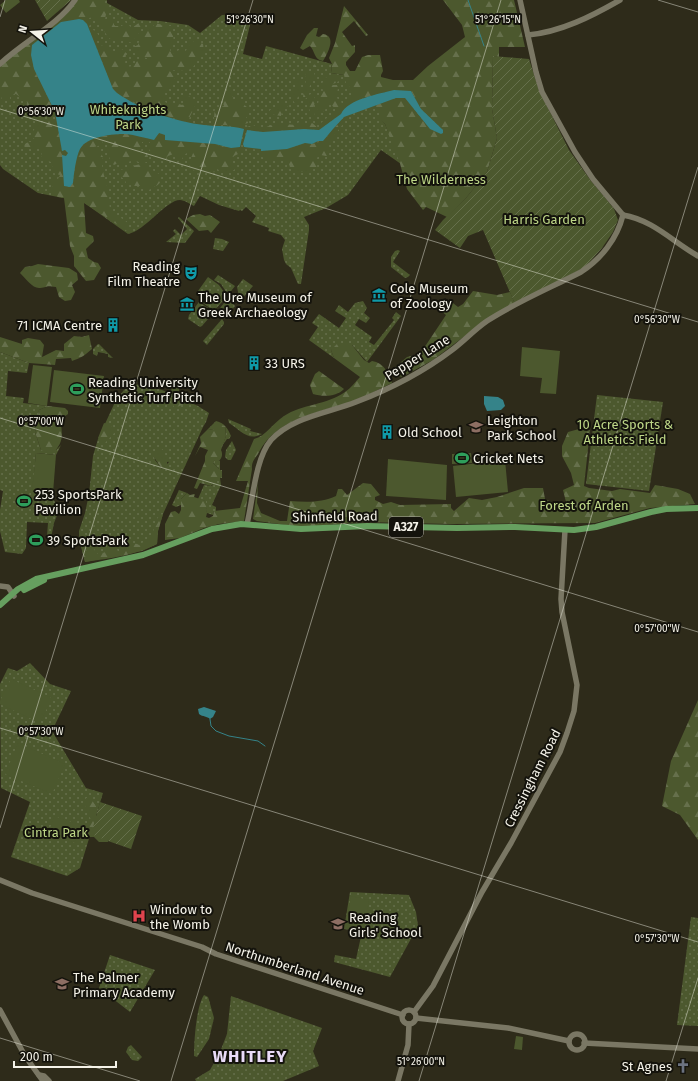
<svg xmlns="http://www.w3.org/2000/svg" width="698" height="1081" viewBox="0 0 698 1081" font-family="'Fira Sans',sans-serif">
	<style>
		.grass { fill: url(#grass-dots); fill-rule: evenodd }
		.forest { fill: url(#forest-firs) }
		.garden { fill: url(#garden-furrows) }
		.pitch { fill: #4c582e }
		.water { fill: #358389 }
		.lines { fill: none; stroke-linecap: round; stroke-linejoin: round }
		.stream { stroke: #358389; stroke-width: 1 }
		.secondary { stroke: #7a7764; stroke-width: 5.5 }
		.primary { stroke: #669f5f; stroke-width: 6 }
		.ticks { fill: none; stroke: #f5f3e9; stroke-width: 1; stroke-opacity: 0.45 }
		.labels { text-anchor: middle; stroke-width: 4; stroke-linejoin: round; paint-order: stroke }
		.shield { fill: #14130c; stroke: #b2b0a7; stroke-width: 1 }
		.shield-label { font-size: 12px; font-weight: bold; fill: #f5f3e9 }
		.park-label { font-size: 13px; fill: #bdd687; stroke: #14130c }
		.poi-label { font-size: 13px; fill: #f5f3e9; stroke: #14130c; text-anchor: start }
		.street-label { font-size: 13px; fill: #f5f3e9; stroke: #14130c }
		.district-label { font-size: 17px; font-weight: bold; letter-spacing: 1px; fill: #eadcf8; stroke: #14130c }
		.ticks-label { font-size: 10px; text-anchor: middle; fill: #f5f3e9; stroke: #14130c; stroke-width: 4; stroke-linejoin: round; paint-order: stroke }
	</style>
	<defs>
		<pattern id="grass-dots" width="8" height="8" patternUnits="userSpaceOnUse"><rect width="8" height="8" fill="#4c582e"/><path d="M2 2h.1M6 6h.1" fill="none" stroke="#66704c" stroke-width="1.8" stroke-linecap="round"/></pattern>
		<pattern id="forest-firs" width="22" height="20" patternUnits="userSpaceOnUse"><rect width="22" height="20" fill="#4c582e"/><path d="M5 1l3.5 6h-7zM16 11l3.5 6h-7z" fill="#66704c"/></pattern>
		<pattern id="garden-furrows" width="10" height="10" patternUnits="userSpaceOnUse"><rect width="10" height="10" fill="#4c582e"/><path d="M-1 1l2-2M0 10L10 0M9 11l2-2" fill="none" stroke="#66704c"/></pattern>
	</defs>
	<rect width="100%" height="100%" fill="#2e2b1a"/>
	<g class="grass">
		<path d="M 77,0 L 107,0 L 107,3 L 138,20 L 160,21 L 188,25 L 200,33 L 222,15 L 245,14 L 250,25 L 243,54 L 262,59 L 266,46 L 332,64 L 331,73 L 382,81 L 413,80 L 455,142 L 386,113 L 380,118 L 385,124 L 401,164 L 381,150 L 348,195 L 326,208 L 304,217 L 309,225 L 309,230 L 301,284 L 298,284 L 291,268 L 286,264 L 284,260 L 282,249 L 285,240 L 281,235 L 268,231 L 269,228 L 252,222 L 256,216 L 246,207 L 242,211 L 240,210 L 239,211 L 219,205 L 200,196 L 194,206 C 190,204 184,200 180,200 C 166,200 145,231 128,234 L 83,202 L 38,193 L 3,169 L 0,165 L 0,67 Z"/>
		<path d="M 179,217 L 194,231 L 185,243 L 166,242 L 176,234 L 173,231 L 175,229 L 181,235 L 187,229 L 178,218 Z"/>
		<path d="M 215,238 L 222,239 L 229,242 L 223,251 L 213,249 Z"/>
		<path d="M 398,250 L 400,251 L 393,262 L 410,275 L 408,277 L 405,278 L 391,267 L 391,257 L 395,251 Z"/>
		<path d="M 218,275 L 235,286 L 228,295 L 221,284 L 214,280 Z"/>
		<path d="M 208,277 L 219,285 L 227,296 L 214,311 L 200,301 L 201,297 L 198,291 Z"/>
		<path d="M 243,279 L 253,286 L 240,301 L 237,287 Z"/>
		<path d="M 228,298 L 235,306 L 226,318 L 224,319 L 217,312 Z"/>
		<path d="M 363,301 L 367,308 L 364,313 L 370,318 L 366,323 L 359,319 L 355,325 L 372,337 L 369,342 L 374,345 L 394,320 L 392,318 L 396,312 L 401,316 L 367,362 L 352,345 L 331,350 L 334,358 L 309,340 L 318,327 L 312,323 L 319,314 L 339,328 L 346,318 L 335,311 L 339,305 L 348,312 L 355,303 Z"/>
		<path d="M 199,302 L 214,312 L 202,326 L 200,327 L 188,319 L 189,315 Z"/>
		<path d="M 222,319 L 224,322 L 224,324 L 207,345 L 203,341 Z"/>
		<path d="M 98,344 L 99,344 L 113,358 L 108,357 L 108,354 L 98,352 L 97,356 L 93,354 L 93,349 Z"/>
		<path d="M 0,352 L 29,363 L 27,373 L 8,371 L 6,396 L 24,398 L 23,403 L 48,406 L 39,410 L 35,432 L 41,450 L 56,450 L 61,445 L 56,455 L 36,453 L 33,491 L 51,493 L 51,497 L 60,508 L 54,523 L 51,538 L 47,536 L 48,523 L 27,522 L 26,548 L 22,554 L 5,552 L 0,531 L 0,510 L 3,491 L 0,490 Z"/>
		<path d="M 140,384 L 162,390 L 198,406 L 209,413 L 206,422 L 203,427 L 163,514 L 158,531 L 157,544 L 142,551 L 85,562 L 79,537 L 79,531 L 85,513 L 89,494 L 93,456 L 98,439 L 116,400 L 124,390 L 130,386 ZM 154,454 L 166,459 L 169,462 L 162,469 L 155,460 Z"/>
		<path d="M 597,395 L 663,402 L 649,491 L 586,484 Z"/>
		<path d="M 228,419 L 251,429 L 250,431 L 262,434 C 248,442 239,429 229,423 Z"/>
		<path d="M 216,421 C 225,423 228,429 231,436 L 229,439 L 227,439 L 222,446 L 226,436 L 225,426 L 213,430 L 208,429 Z"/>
		<path d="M 232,441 L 236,450 L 231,460 L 228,460 L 225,457 L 226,450 Z"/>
		<path d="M 215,459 L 220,461 L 220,470 L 222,470 L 222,478 L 220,478 L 221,485 L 212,505 L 216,507 L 216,511 L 214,511 L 213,515 L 207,513 L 205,501 L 198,499 L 204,485 L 212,486 L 219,469 L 213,463 Z"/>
		<path d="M 179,490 L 187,493 L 181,499 L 181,505 L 176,507 L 172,505 Z"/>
		<path d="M 30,663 L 50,684 L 71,691 L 52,731 L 86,788 L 103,793 L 80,868 L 67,876 L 11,857 L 30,802 L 1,788 L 0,684 L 8,668 L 17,671 Z"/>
		<path d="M 350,892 L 409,895 L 416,912 L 418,926 L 390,977 L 334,962 L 335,955 L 356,959 L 362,932 L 344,929 Z"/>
		<path d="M 691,917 L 698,918 L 698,1026 L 677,1025 Z"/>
		<path d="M 110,955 L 155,970 L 130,1012 L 99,988 Z"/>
		<path d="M 204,995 L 208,997 L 209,1000 L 214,1018 L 209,1039 L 197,1057 L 194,1056 C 194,1042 196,1007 204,995 Z"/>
		<path d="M 231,996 L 322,1028 L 313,1051 L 319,1066 L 283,1081 L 196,1081 L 195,1079 L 210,1070 L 220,1052 L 227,1034 Z"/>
		<path d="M 131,1045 L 142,1057 L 138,1061 L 132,1060 L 126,1052 L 128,1047 Z"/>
	</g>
	<g class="forest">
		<path d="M 78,0 L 104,0 L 108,11 L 106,14 L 105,19 L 109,20 L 114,23 L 114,26 L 122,26 L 125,22 L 132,28 L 140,22 L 142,26 L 138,32 L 140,36 L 135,38 L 134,43 C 130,43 124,40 123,37 C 112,43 110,40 104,31 C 101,27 97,23 95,17 L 89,18 L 88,21 L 91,24 L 89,26 C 86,24 83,19 79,19 C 63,18 44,35 32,45 L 31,55 L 34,69 L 55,112 L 56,117 C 49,115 44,116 39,121 L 32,120 L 30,116 L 26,116 L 27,102 L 16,94 L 10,95 L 10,101 L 2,101 L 0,89 L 0,67 L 13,54 Z"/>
		<path d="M 443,0 L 514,0 L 525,47 L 499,47 L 499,57 L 493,56 L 492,109 L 497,138 L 487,172 L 466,198 L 447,217 L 426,207 L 423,210 L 407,189 L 399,160 L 394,150 L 385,124 L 379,118 L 382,115 L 377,111 L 376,105 L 396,98 L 405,98 L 430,129 L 443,130 L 421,109 L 411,91 C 390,93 368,93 350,105 C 347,108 343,110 341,114 L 319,130 C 318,121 331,116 338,112 L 336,109 L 330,104 L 323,112 L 320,111 L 319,113 L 317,112 L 317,110 L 319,98 L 323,92 L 322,84 L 325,77 L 330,78 L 330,76 L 340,78 L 341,80 L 331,85 L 337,85 L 338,88 L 336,98 L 341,100 L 342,106 L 354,92 L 346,83 L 344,75 L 331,73 L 332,64 L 329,58 L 335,43 L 344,6 L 368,35 L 366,36 L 354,21 L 342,32 L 352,46 L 355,45 L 355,52 L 346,62 L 346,65 L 350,71 L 355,71 L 362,57 L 368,55 L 380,55 L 383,71 L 381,75 L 381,77 L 393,80 L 413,80 L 428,66 L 465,37 L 462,25 Z"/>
		<path d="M 156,23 L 165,26 L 172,26 L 174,44 L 170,50 L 172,54 L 179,50 L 185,52 L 190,44 L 195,40 L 203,44 L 204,52 L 193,67 L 187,71 L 169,70 L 176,77 L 170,85 L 170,89 L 165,89 L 165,102 L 171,105 L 175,103 L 182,105 L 184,104 L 183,98 C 188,94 192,98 196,101 C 196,109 188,115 189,123 L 152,111 L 116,93 L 113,89 L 90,31 L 94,30 L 98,34 L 98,38 L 96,41 L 97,46 L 104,45 L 109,52 L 114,52 L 116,50 L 122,49 L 126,53 L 125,64 L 126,67 L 134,66 L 138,59 L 148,62 L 149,59 L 135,54 L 133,47 L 138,45 C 139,39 143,34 144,28 L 150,29 Z"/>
		<path d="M 314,28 L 318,28 L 316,36 L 319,37 L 323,34 C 337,36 328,53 323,61 C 314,60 315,51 310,46 L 303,50 L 300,48 L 307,35 Z"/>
		<path d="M 315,64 L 317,65 L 316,72 L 314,73 L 315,76 L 309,83 L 311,87 C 307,91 310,97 305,99 L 303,97 L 306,80 L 305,73 L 312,72 L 312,69 Z"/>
		<path d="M 297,79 L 300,79 L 302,82 L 300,85 C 301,88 299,92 299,96 L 297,98 L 298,102 L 295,104 L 291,95 L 292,93 L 295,90 Z"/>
		<path d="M 224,90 L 226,90 L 226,92 L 233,91 L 233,99 L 240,101 L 249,109 L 249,114 L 246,117 L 248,120 L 248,123 L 241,125 L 240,128 L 226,125 L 215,125 L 214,117 L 215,109 L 224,106 L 223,103 L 224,101 L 219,94 Z"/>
		<path d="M 311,94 L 313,94 L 316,101 L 313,107 C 315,110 316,115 313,118 L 311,117 L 308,102 L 309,95 Z"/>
		<path d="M 284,102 L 288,106 L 288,108 L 284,109 L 285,111 L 284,113 L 281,114 L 281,116 L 270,114 L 270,110 L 279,107 Z"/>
		<path d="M 344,118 L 346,120 L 327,145 L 329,155 L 326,156 L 321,155 L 318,156 L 316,160 L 317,168 L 314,169 L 310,168 L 307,171 L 293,173 C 287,164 293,164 281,158 L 281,161 L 270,161 L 263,158 L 260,150 L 244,148 L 244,147 L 261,149 L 262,151 L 276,149 L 282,150 L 305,143 L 312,144 L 323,141 L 333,129 Z"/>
		<path d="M 45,121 L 57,121 L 62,151 L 65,150 L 68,153 L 67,155 L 64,156 L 63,185 L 73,183 C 74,173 76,157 80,149 C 87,136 113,134 126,134 C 135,135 145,138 154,140 L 159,133 L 162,133 L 231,148 L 239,148 L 240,151 L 238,154 L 234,156 L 230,161 L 236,167 L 234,170 L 226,172 L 225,173 L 220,172 L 217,168 L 215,172 L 201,173 L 189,169 L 191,158 L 194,151 L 190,151 L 184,155 L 182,159 L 180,160 L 176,153 L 168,156 L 165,159 L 159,160 L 156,160 L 149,149 L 150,142 L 142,142 L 141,151 L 147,154 L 148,157 L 147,162 C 141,164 138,161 132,161 C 125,162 128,164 118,163 L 114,165 C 108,161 108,148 107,141 L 103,141 L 102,145 L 94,147 L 95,149 L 100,152 L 103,157 C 100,168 105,176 107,186 C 109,194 109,202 110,210 L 128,223 L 129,230 L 127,231 L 84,203 L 86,233 L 93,236 L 94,241 L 86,249 L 88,258 L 94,262 L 98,263 L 101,268 L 94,280 L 86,281 L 74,266 L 74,256 L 70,246 L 64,198 L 58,197 L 52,193 L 53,180 L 58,179 L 60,175 L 54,173 L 51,162 L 41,159 L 42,149 L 25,149 L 24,144 L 29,142 L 35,142 L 36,140 L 30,136 L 37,125 Z"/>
		<path d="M 299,122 L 305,126 L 308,123 L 312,123 L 317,127 L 318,130 L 304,129 L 263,132 L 247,130 L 247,127 L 253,125 L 261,129 L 272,125 L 282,124 L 296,125 Z"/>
		<path d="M 141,164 L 146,166 L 150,172 L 152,170 L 161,175 C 162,186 156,185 149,190 L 143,186 L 135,186 L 126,183 L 125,180 L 120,176 L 120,170 L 124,169 L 126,170 L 132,166 Z"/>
		<path d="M 200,214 L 205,216 L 210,215 L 220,222 L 211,233 L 208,230 L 199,231 L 186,219 L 193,215 Z"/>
		<path d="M 38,264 L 69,268 L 77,273 L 78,280 L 72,285 L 75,292 L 71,300 L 65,301 L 59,297 L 56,287 C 45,285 48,287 40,288 C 33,289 25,278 20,273 L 25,267 L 32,266 Z"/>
		<path d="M 473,291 L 497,295 L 510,292 L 515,304 L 486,320 L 433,360 L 402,377 L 398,376 L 393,369 L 407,357 L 420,354 L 446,315 L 441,311 L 449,300 L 458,307 L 463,304 Z"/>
		<path d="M 89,335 L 92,349 C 85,355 81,358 72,361 L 71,358 L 56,359 L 55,365 L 29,363 L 0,352 L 0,337 L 22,344 L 22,340 L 28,338 L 40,340 L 44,345 L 42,357 L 56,350 L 64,351 L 64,344 L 74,336 L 82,337 Z"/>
		<path d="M 338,343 L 352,345 L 364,360 L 369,363 L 372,361 C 384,363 388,372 392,383 C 379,389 366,396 353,401 C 319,413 277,418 259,452 C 256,458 251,461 252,469 L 244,521 L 219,524 L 204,528 L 180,538 L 165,540 L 165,524 L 171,512 L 175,511 L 179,514 L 181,510 L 181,499 L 187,493 L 190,495 L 195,494 L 194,497 L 206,501 L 207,513 L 206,517 L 209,518 L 213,516 L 214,511 L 240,508 L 248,481 L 236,481 L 254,439 C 266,436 273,423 284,416 C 302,404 327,405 345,392 C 351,388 355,382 360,377 L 334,358 L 331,350 Z"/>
		<path d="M 319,371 L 344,389 C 336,397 323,397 313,394 L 310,385 L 315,374 Z"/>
		<path d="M 175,382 L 178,382 L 180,384 L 178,397 L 184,400 L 186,403 L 175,408 C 169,400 169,391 175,382 Z"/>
		<path d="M 48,406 L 65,408 L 68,411 L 68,414 L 61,419 C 61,433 65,438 56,450 L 45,452 L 41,450 L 35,432 L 39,410 Z"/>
		<path d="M 104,423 L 110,425 L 115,430 L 115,432 L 105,443 L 98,438 Z"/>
		<path d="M 218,424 L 225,426 L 226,436 L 221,450 C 223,454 222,458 219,461 L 215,460 L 213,463 L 219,469 L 219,478 L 211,486 L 200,483 L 197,489 L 194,488 L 205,461 L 205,456 L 208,450 L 200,447 L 195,456 L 201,443 L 200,437 L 208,429 L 213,430 Z"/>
		<path d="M 579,429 L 590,430 L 584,486 L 589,488 L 612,491 L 620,489 L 650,493 L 655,485 L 678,489 L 690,494 L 695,504 L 650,508 L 595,523 L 451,524 L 364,522 L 301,527 L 257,521 L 253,519 L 258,482 L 257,503 L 261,513 L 280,521 L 287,521 L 290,501 C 305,502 322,503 336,496 L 338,489 L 342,489 L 347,495 L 363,483 L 371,484 L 380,495 L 375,497 L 375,500 L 383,504 L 391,502 L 400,505 L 451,504 L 451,508 L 454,511 L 469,498 L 482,500 L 497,497 L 524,488 L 543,488 L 545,499 L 552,502 L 566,502 L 563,490 L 574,485 L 571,473 L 562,456 L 562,446 L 568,432 Z"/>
		<path d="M 159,447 L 164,451 L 166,459 L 172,459 L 172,461 L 167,462 L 167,465 L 162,469 L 153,456 L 155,451 Z"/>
		<path d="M 163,514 L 158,531 L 157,544 C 133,556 111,558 85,562 L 80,543 L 85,539 L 88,539 L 89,545 L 86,552 L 88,553 L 92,548 L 95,550 L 94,553 L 96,555 L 100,551 L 104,553 L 108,547 L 111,549 L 115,548 L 119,552 L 125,546 L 127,546 L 131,543 L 137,544 L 139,545 L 145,541 L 151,541 C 154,533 154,516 163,514 Z"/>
		<path d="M 698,700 L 698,840 L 680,815 L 662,806 L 671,761 Z"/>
		<path d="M 86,798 L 91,799 L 96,806 L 96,826 L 107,834 L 108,842 L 99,842 L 94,837 L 88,837 L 87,831 L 91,820 L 85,806 Z"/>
	</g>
	<g class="garden">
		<path d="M 35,0 L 71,0 L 47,21 Z"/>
		<path d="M 493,56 L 529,59 L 539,90 L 569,150 L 591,181 L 607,200 L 614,209 L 618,220 L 613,232 L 602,248 L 585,267 L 515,304 L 483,230 L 468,236 L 460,248 L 435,230 L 443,220 L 466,198 L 487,172 L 497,138 L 492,109 Z"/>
		<path d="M 100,802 L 142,816 L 131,849 L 108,841 L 91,834 Z"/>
	</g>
	<g class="pitch">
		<path d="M 6,0 L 19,0 L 20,2 L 6,13 L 0,5 Z"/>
		<path d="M 522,347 L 560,351 L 556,394 L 540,393 L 542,378 L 520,376 Z"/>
		<path d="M 33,365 L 52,367 L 47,406 L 28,403 Z"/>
		<path d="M 54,370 L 104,376 L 100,408 L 50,402 Z"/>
		<path d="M 36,453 L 56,455 L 53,493 L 32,491 Z"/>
		<path d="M 471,453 L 472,463 L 452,464 L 452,454 Z"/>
		<path d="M 388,459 L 447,465 L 446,500 L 386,496 Z"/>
		<path d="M 505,460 L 508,492 L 456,497 L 453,466 Z"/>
		<path d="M 11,679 L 52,698 L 40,723 L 0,704 L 0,701 Z"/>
		<path d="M 18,743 L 65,764 L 52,794 L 5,774 Z"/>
		<path d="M 54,816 L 81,825 L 75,843 L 48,834 Z"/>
		<path d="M 351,896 L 369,900 L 363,931 L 345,927 Z"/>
		<path d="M 516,1036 L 523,1037 L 522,1050 L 514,1049 Z"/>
	</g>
	<g class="water">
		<path d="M 79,19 L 83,20 L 87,24 L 113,89 L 117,93 C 140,109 176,122 204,125 C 218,127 230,125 244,129 L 240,147 L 231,148 L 215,144 L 165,140 L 165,135 L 159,133 L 154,140 C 145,138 135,135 126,134 C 113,134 87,136 80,149 C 76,157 74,173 73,183 L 70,187 L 64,186 L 62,155 L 66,156 L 68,153 L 65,150 L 62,151 L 55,112 L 34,69 L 31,55 L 32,45 L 61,22 Z"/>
		<path d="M 394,90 L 411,91 L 421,109 L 443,130 L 443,133 L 441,134 L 430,129 L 405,98 L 396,98 L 344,117 L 333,129 L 323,141 L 318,141 L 312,144 L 305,143 L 287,149 L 261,151 L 261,149 L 244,147 L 243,144 L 247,130 L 263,132 L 304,129 L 319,130 L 341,114 C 348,99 379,94 394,90 Z"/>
		<path d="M 484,396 L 498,397 L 503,400 L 505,406 L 501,410 L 487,411 L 484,404 Z"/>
		<path d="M 204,707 L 216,711 L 213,717 L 210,719 C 207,716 203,717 199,714 L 198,709 Z"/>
	</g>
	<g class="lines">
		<g class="stream">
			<path d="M 468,0 L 484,46"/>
			<path d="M 210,719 L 211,726 L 216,731 L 229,736 L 258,741 L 265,746"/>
		</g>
		<g class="secondary">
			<path d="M 520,0 L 536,72 L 542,92 L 575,152 L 593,179 L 623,215"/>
			<path d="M 528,35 C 561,32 592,16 620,0"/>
			<path d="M 0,64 C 23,42 58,25 75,0"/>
			<path d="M 623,215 C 653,220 673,242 698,256"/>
			<path d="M 247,524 C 253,500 255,459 271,440 C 292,417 328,413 356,402 C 390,389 423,372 452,350 C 464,341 474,330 487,321 C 516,302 550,288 581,272 C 601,259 617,239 623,215"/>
			<path d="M 0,586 L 8,587 L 14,596"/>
			<path d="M 0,880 L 32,893 L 202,947 L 216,954 L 403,1015"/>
			<circle cx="409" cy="1017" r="7"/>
			<path d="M 0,1010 L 25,1056 L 43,1081"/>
			<path d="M 414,1012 L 433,986 L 482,892 L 511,843 L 560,752 L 567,733 L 574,711 L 577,685 L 562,612 L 561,599 L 565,530"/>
			<path d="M 416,1018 L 508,1028 L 569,1041"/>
			<circle cx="577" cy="1042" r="8"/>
			<path d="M 584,1043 L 698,1049"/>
			<path d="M 39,1075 L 44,1076 L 49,1081"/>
			<path d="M 398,1081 L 408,1045 L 409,1024"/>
		</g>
		<g class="primary">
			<path d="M 24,590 L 44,580"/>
			<path d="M 0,605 L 18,589 L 36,579 L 143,555 L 212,529 L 241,524 L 301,529 L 367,526 L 457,528 L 515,527 L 574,530 L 596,527 L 651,512 L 666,509 L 698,508"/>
		</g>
	</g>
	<path class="ticks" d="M 658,0 L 698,12M 0,17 L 5,0M 0,109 L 698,322M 0,418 L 698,632M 0,728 L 698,942M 0,828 L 253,0M 0,1038 L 140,1081M 171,1081 L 501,0M 419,1081 L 698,167M 666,1081 L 698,978"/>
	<defs>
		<symbol id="theatre-bare" viewBox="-9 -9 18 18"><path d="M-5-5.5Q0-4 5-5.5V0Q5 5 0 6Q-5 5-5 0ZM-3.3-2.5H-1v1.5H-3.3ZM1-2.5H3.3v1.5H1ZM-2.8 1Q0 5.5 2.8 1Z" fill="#0f9aa8" stroke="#14130c" stroke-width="2.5" paint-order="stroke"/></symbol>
		<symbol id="museum-bare" viewBox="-9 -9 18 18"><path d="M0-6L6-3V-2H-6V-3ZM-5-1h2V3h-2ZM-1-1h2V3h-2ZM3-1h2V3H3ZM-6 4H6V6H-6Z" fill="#0f9aa8" stroke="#14130c" stroke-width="2.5" paint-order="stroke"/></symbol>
		<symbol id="building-bare" viewBox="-9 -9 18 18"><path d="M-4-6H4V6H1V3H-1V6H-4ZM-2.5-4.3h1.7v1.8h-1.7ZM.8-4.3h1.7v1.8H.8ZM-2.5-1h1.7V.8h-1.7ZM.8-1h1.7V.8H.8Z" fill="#0f9aa8" stroke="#14130c" stroke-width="2.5" paint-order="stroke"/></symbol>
		<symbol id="stadium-bare" viewBox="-9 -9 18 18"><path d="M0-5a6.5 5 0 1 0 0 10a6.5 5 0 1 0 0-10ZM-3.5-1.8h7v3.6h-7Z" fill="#2e9e5b" stroke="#14130c" stroke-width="2.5" paint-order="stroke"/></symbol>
		<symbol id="school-bare" viewBox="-9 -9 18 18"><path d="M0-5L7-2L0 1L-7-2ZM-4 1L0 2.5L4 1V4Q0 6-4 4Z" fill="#8d6e63" stroke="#14130c" stroke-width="2.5" paint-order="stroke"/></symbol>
		<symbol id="hospital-bare" viewBox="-9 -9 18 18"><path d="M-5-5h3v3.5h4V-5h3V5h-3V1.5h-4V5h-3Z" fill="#e0444e" stroke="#14130c" stroke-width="2.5" paint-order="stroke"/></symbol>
		<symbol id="church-bare" viewBox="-9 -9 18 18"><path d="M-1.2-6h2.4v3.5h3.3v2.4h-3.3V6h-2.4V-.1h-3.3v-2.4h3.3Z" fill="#6b7280" stroke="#14130c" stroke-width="2.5" paint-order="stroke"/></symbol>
	</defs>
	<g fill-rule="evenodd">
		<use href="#theatre-bare" x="181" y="263" width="20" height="20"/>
		<use href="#museum-bare" x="369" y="285" width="20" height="20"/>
		<use href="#museum-bare" x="177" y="294" width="20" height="20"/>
		<use href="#building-bare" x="103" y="315" width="20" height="20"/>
		<use href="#building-bare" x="244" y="353" width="20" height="20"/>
		<use href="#stadium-bare" x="67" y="379" width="20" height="20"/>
		<use href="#school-bare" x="466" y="417" width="20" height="20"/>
		<use href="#building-bare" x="377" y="422" width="20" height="20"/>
		<use href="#stadium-bare" x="452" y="448" width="20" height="20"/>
		<use href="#stadium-bare" x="14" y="491" width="20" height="20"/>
		<use href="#stadium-bare" x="26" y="530" width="20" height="20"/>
		<use href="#hospital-bare" x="129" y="906" width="20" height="20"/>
		<use href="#school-bare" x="328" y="914" width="20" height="20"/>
		<use href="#school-bare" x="52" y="974" width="20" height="20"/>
		<use href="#church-bare" x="673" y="1056" width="20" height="20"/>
	</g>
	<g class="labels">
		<rect class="shield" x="389" y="517" width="34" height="20" rx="3"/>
		<g class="shield-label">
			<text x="406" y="531">A327</text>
		</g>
		<g class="park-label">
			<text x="128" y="114">Whiteknights<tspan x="128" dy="15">Park</tspan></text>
			<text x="441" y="184">The Wilderness</text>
			<text x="544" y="224">Harris Garden</text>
			<text x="625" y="429">10 Acre Sports &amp;<tspan x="625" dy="15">Athletics Field</tspan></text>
			<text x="584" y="510">Forest of Arden</text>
			<text x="56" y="837">Cintra Park</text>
		</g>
		<g class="poi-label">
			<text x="180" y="271" text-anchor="end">Reading<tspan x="180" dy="15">Film Theatre</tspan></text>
			<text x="390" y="293">Cole Museum<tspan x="390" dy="15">of Zoology</tspan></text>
			<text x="198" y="302">The Ure Museum of<tspan x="198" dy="15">Greek Archaeology</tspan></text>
			<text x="102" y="330" text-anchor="end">71 ICMA Centre</text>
			<text x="265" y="368">33 URS</text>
			<text x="88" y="387">Reading University<tspan x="88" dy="15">Synthetic Turf Pitch</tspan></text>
			<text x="487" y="425">Leighton<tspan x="487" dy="15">Park School</tspan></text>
			<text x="398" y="437">Old School</text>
			<text x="473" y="463">Cricket Nets</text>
			<text x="35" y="499">253 SportsPark<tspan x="35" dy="15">Pavilion</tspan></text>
			<text x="47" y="545">39 SportsPark</text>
			<text x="150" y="914">Window to<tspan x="150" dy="15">the Womb</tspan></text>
			<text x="349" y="922">Reading<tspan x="349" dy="15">Girls' School</tspan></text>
			<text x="73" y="982">The Palmer<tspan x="73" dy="15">Primary Academy</tspan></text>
			<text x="672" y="1071" text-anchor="end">St Agnes</text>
		</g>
		<g class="street-label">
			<text transform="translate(417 357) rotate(-32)" y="5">Pepper Lane</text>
			<text transform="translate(335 516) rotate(-1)" y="5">Shinfield Road</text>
			<text transform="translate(532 778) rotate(-63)" y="5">Cressingham Road</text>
			<text transform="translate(295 968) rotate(18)" y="5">Northumberland Avenue</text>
		</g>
		<g class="district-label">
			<text x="250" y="1062">WHITLEY</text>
		</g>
	</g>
	<g class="ticks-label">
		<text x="250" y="23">51°26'30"N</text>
		<text x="498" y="23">51°26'15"N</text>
		<text x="41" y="115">0°56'30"W</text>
		<text x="657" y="323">0°56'30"W</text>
		<text x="41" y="425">0°57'00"W</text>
		<text x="657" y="632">0°57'00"W</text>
		<text x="41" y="735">0°57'30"W</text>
		<text x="657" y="942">0°57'30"W</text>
		<text x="421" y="1065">51°26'00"N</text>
	</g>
	<g transform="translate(32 32) rotate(287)" stroke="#14130c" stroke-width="3" paint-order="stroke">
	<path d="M0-3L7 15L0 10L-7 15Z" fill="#f5f3e9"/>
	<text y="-6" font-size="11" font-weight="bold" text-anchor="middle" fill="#f5f3e9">N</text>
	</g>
	<path d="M14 1061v6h102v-6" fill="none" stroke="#f5f3e9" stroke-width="2"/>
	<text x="20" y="1061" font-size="12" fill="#f5f3e9" stroke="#14130c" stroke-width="3" paint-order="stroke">200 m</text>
</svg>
